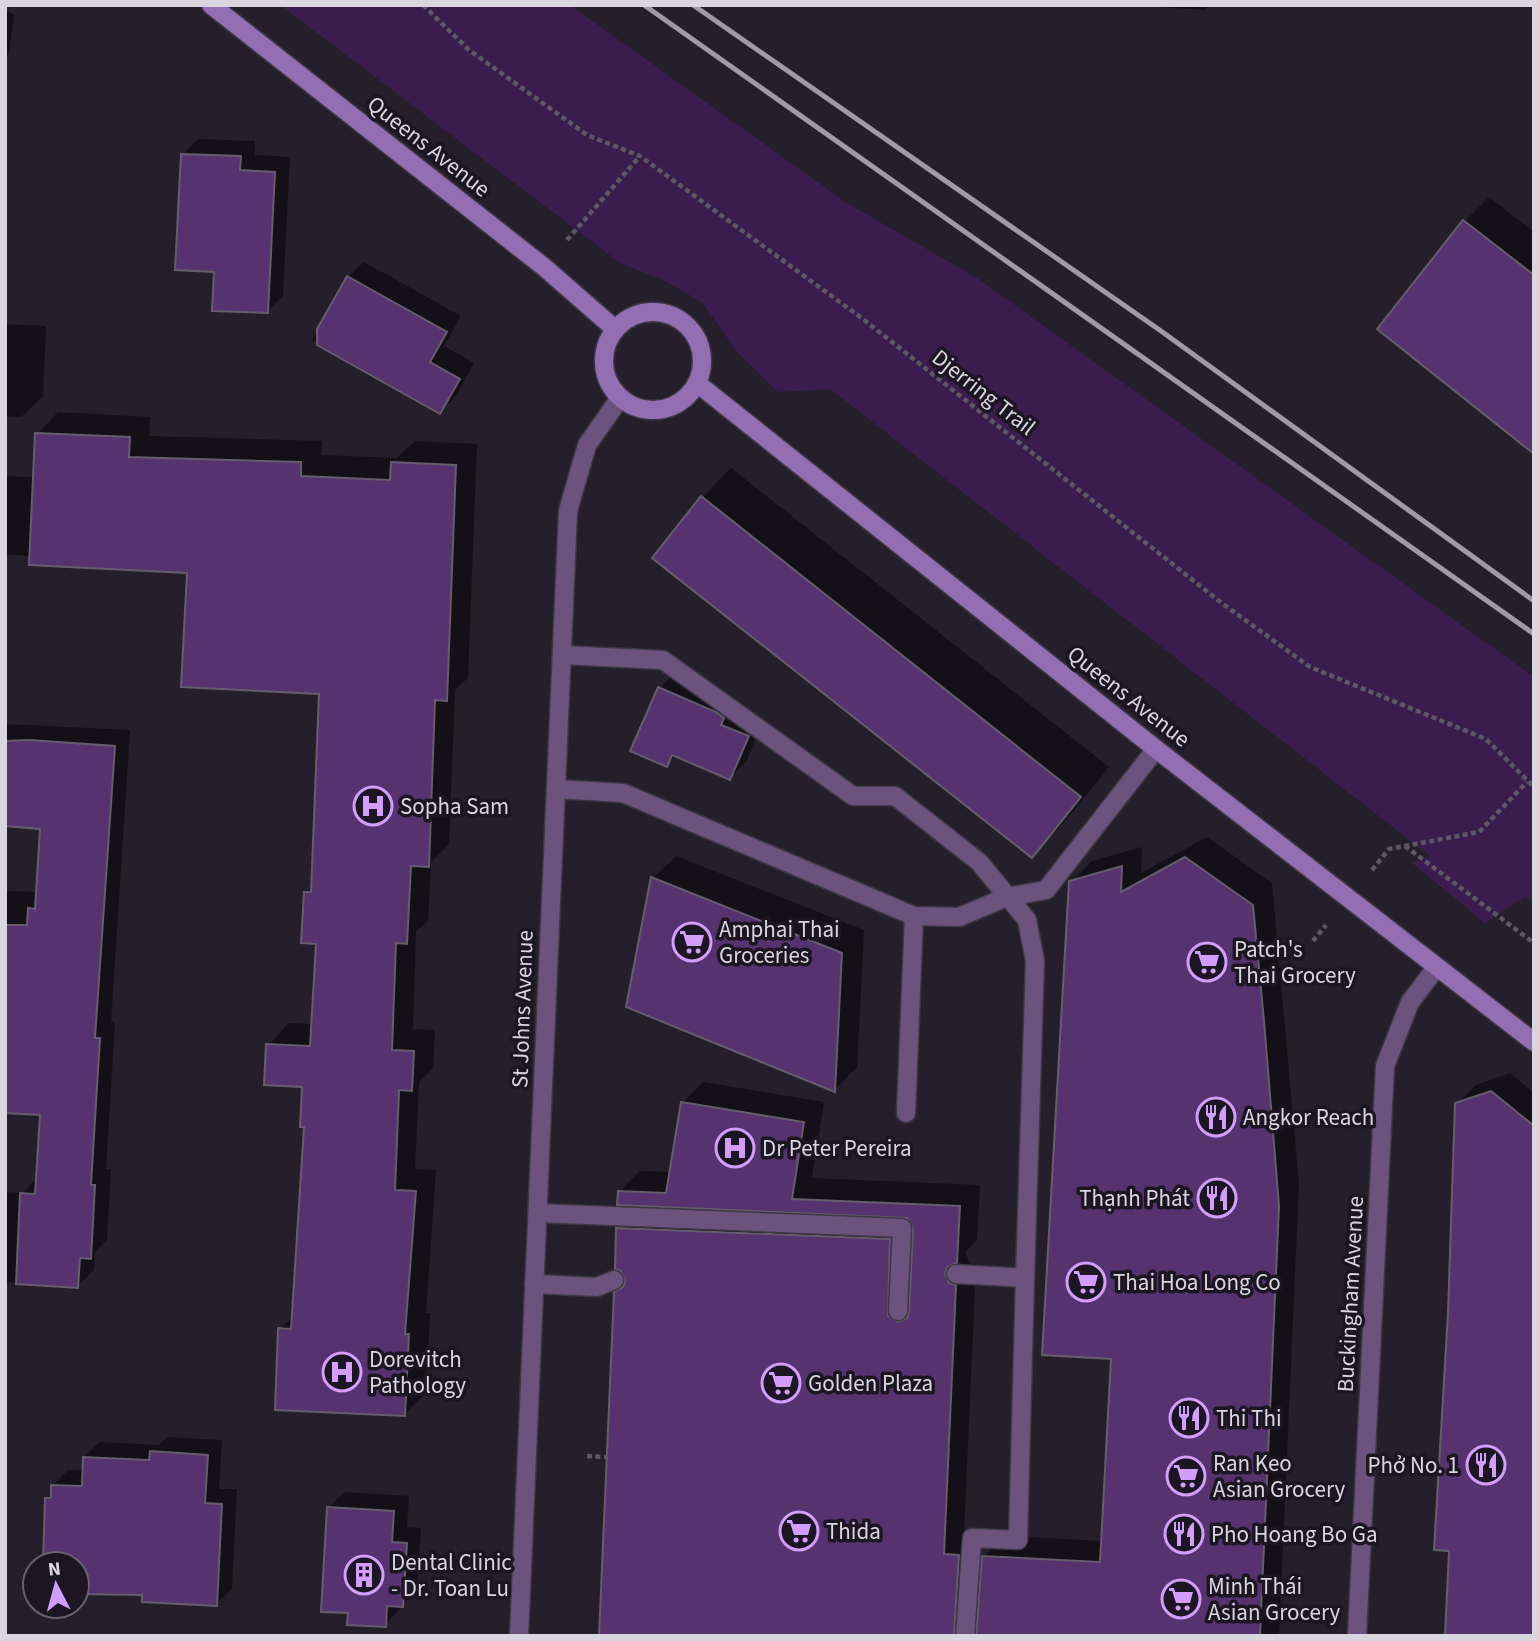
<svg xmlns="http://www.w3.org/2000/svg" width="1539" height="1641" viewBox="0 0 1539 1641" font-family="'Source Sans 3',sans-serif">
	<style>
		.green { fill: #3a1d4e }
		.shadow { fill: #0007; fill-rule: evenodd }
		.building { fill: #56336f; stroke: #655d6c; stroke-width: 2 }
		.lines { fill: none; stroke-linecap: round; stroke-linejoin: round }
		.lane-casing { stroke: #3e3844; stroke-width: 21 }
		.street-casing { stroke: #3e3844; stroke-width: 21 }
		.secondary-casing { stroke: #3e3844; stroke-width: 21 }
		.path { stroke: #5e5864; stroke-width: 4.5; stroke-dasharray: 5 3.5; stroke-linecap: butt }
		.lane { stroke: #6b537e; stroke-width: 18 }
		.street { stroke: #6b537e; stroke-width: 18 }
		.secondary { stroke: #946eb3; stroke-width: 18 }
		.rail { stroke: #9f9aa4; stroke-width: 5 }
		.labels { text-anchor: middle; stroke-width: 7; stroke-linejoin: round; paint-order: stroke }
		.street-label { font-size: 23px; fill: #dad6df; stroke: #1c1522 }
		.poi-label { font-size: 23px; fill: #dad6df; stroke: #1c1522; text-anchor: start }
	</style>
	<rect width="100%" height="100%" fill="#251e2b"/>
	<path class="green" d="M 280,5 L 570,5 L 847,203 L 977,278 L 1534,677 L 1534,903 L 1525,897 L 1485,923 L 1412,863 L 1430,856 L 830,389 L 778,392 L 737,352 L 703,303 L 663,280 L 620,263 Z"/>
	<g class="shadow">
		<path d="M 1127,5 L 1210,5 L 1205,10 Z"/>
		<path d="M 5,10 L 14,15 L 9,54 L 5,58 Z"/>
		<path d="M 198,139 L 255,141 L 255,155 L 290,157 L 283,296 L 267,311 L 216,270 L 182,155 Z"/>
		<path d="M 1489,197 L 1534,232 L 1534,452 L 1379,329 L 1465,221 Z"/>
		<path d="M 364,262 L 461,316 L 444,346 L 474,363 L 455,397 L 439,412 L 312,340 L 348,277 Z"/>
		<path d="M 5,324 L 46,326 L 43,396 L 21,417 L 5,416 Z"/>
		<path d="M 58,412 L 150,417 L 149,436 L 322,441 L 321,455 L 397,458 L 415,441 L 477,444 L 468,678 L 455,690 L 449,844 L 431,862 L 428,921 L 416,932 L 413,1029 L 435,1030 L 433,1068 L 419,1082 L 415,1169 L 436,1170 L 426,1313 L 430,1313 L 426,1393 L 405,1414 L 280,1329 L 294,1316 L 306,1125 L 304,1085 L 268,1045 L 289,1023 L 313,1024 L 318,942 L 306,893 L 313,885 L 321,692 L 189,571 L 5,554 L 5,476 L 34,477 L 37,434 Z"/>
		<path d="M 731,468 L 1109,767 L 1061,826 L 1032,855 L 702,498 Z"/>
		<path d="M 675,673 L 732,697 L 739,702 L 736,709 L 763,721 L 746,762 L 730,778 L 676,755 L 666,765 L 660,688 Z"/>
		<path d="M 5,724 L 130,730 L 111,1022 L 115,1022 L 106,1169 L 111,1169 L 107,1240 L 95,1252 L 94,1270 L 78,1286 L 5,1282 L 5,1192 L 23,1193 L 37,1178 L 42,1114 L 5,1112 L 5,891 L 38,892 L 41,827 L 5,825 Z"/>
		<path d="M 1207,837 L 1272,883 L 1299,1184 L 1279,1636 L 600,1636 L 615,1293 L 627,1281 L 618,1228 L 642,1204 L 619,1192 L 640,1171 L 671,1172 L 682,1103 L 703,1082 L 824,1102 L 812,1178 L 980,1185 L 977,1240 L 965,1252 L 970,1263 L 976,1265 L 964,1534 L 979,1535 L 974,1614 L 979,1625 L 984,1557 L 1005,1536 L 1103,1541 L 1113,1357 L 1071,882 L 1092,861 L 1142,847 L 1141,873 ZM 910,1219 L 915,1228 L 912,1297 L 908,1295 Z"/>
		<path d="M 676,856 L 864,930 L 857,1067 L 835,1090 L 653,878 Z"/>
		<path d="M 1510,1073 L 1534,1093 L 1534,1636 L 1450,1550 L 1449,1313 L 1457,1104 L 1476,1085 Z"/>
		<path d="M 167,1437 L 222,1440 L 219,1489 L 237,1489 L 232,1589 L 216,1604 L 144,1593 L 77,1593 L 77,1564 L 44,1564 L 47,1499 L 52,1493 L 53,1485 L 68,1470 L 84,1470 L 84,1457 L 100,1442 L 159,1445 Z"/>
		<path d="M 345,1492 L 409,1496 L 407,1527 L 421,1528 L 417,1589 L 385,1625 L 350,1612 L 329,1507 Z"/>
	</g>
	<g class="building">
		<path d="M 181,154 L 241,156 L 240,170 L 275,172 L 268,313 L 212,311 L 214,272 L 175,270 Z"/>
		<path d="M 1463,220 L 1534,275 L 1534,454 L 1377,329 Z"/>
		<path d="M 347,276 L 447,332 L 430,362 L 460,379 L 440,414 L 317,345 L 317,329 Z"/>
		<path d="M 35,433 L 130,437 L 129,457 L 301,462 L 301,476 L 390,480 L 391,462 L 456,465 L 447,701 L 435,700 L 429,867 L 411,866 L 407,944 L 396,943 L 392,1050 L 414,1051 L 412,1091 L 399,1090 L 395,1190 L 416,1191 L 405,1334 L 409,1334 L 405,1416 L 275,1410 L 278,1328 L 291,1329 L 304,1127 L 300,1127 L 302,1087 L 264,1085 L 266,1044 L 310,1046 L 316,944 L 301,943 L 304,892 L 311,892 L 319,694 L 181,687 L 187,573 L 29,565 Z"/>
		<path d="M 701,496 L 1081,797 L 1032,858 L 652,558 Z"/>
		<path d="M 658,687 L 716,712 L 724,718 L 721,725 L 749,736 L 730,780 L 672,755 L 667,767 L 630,751 Z"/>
		<path d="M 30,740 L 115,746 L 95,1038 L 100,1038 L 91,1185 L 95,1185 L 91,1259 L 80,1258 L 78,1288 L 16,1284 L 20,1193 L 35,1194 L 40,1115 L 5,1113 L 5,925 L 27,925 L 28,908 L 35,909 L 40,829 L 5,826 L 5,741 Z"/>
		<path d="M 1185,857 L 1253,905 L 1264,1021 L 1279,1206 L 1260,1636 L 976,1636 L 982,1556 L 1100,1562 L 1111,1359 L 1042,1355 L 1069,881 L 1122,866 L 1121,892 Z"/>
		<path d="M 651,877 L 842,953 L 835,1092 L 626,1007 Z"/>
		<path d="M 1491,1091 L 1534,1126 L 1534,1636 L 1445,1636 L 1449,1551 L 1434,1550 L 1448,1313 L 1455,1103 Z"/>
		<path d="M 681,1102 L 804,1122 L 792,1199 L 960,1206 L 957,1263 L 947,1267 L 945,1274 L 949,1283 L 956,1285 L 944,1554 L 959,1555 L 954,1636 L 599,1636 L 614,1292 L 623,1287 L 625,1281 L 621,1271 L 615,1269 L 616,1228 L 890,1239 L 888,1316 L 898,1322 L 907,1318 L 909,1312 L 913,1229 L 907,1218 L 617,1205 L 618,1191 L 666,1193 Z"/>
		<path d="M 150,1451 L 208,1455 L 205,1503 L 222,1504 L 217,1606 L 142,1602 L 142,1595 L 77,1594 L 77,1564 L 43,1564 L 45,1498 L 51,1498 L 51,1485 L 82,1486 L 83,1457 L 149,1460 Z"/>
		<path d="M 327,1507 L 394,1511 L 392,1542 L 407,1543 L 403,1607 L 387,1606 L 386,1627 L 347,1625 L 348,1613 L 321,1612 Z"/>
	</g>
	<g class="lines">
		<defs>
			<g id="lane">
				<path d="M 563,655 L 663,660 L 853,796 L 895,796 L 979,862 L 1027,920 L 1035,961 L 1025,1278 L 956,1274"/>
				<path d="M 556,789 L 623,793 L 914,916 L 959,917 L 1007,897 L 1046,890 L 1156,749"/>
				<path d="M 906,1113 L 914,916"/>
				<path d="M 538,1213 L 902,1228 L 898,1311"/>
				<path d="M 534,1284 L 597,1287 L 614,1280"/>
				<path d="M 965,1636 L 972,1538 L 1018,1540 L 1025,1278"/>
			</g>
			<g id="street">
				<path d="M 519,1636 L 568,511 L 587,445 L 620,398"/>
				<path d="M 1357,1636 L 1385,1066 L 1410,1002 L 1436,968"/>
			</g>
			<g id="secondary">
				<path d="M 211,5 L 544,267 L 615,329"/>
				<circle cx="653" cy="361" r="49"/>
				<path d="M 698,384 L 1156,749 L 1534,1042"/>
			</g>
		</defs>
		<use href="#lane" class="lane-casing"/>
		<use href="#street" class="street-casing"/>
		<use href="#secondary" class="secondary-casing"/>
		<g class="path">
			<path d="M 423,5 L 469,50 L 587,135 L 640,156 L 863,319 L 1223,604 L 1310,667 L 1486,739 L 1534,787"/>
			<path d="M 567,240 L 640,156"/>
			<path d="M 1405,846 L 1534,943"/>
			<path d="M 1372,870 L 1389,849 L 1479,832 L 1527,782"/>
			<path d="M 1313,941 L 1326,925"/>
			<path d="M 587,1456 L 606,1457"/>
		</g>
		<use href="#lane" class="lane"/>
		<use href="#street" class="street"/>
		<use href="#secondary" class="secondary"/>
		<g class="rail">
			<path d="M 644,5 L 1534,634"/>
			<path d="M 693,5 L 1161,331 L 1534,601"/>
		</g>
	</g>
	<defs>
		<symbol id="hospital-ring" viewBox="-11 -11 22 22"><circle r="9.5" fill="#1c1522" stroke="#d29dfd" stroke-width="1.5"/><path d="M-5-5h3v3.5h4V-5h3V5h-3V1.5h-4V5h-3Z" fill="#d29dfd"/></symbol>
		<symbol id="supermarket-ring" viewBox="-11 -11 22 22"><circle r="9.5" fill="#1c1522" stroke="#d29dfd" stroke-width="1.5"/><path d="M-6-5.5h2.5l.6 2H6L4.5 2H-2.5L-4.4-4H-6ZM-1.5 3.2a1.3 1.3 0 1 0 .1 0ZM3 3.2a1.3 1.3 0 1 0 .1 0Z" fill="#d29dfd"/></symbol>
		<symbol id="restaurant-ring" viewBox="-11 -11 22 22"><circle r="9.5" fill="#1c1522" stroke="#d29dfd" stroke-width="1.5"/><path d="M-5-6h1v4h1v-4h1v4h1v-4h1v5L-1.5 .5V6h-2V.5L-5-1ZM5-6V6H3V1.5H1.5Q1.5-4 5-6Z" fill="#d29dfd"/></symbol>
		<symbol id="building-ring" viewBox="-11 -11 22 22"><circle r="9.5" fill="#1c1522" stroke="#d29dfd" stroke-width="1.5"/><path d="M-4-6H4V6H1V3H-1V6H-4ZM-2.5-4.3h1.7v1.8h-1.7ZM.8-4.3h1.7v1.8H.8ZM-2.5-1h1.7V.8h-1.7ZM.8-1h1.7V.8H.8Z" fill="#d29dfd"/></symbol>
	</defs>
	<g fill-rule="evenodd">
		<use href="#hospital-ring" x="351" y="784" width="44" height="44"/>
		<use href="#supermarket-ring" x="670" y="920" width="44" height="44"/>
		<use href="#supermarket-ring" x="1185" y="940" width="44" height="44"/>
		<use href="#restaurant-ring" x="1194" y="1095" width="44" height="44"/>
		<use href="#hospital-ring" x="713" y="1126" width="44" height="44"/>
		<use href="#restaurant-ring" x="1195" y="1176" width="44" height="44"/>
		<use href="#supermarket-ring" x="1064" y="1260" width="44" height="44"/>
		<use href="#hospital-ring" x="320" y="1350" width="44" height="44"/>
		<use href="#supermarket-ring" x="759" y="1361" width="44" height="44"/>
		<use href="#restaurant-ring" x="1167" y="1396" width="44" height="44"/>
		<use href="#restaurant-ring" x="1464" y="1443" width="44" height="44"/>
		<use href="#supermarket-ring" x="1164" y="1454" width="44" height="44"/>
		<use href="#supermarket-ring" x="777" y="1509" width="44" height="44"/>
		<use href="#restaurant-ring" x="1162" y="1512" width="44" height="44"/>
		<use href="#building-ring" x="342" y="1553" width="44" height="44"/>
		<use href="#supermarket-ring" x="1159" y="1577" width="44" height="44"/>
	</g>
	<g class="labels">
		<g class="street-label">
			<text transform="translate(429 146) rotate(38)" y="8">Queens Avenue</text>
			<text transform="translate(984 392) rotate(38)" y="8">Djerring Trail</text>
			<text transform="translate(1129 696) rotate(38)" y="8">Queens Avenue</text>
			<text transform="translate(522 1009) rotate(-88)" y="8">St Johns Avenue</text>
			<text transform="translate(1350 1294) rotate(-87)" y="8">Buckingham Avenue</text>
		</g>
		<g class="poi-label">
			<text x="400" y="814">Sopha Sam</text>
			<text x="719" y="937">Amphai Thai<tspan x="719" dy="26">Groceries</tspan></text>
			<text x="1234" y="957">Patch's<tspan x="1234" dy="26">Thai Grocery</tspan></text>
			<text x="1243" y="1125">Angkor Reach</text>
			<text x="762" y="1156">Dr Peter Pereira</text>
			<text x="1190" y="1206" text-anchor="end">Thạnh Phát</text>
			<text x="1113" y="1290">Thai Hoa Long Co</text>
			<text x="369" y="1367">Dorevitch<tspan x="369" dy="26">Pathology</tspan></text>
			<text x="808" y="1391">Golden Plaza</text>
			<text x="1216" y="1426">Thi Thi</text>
			<text x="1213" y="1471">Ran Keo<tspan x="1213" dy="26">Asian Grocery</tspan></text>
			<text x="1459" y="1473" text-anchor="end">Phở No. 1</text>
			<text x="826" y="1539">Thida</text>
			<text x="1211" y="1542">Pho Hoang Bo Ga</text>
			<text x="391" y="1570">Dental Clinic<tspan x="391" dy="26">- Dr. Toan Lu</tspan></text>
			<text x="1208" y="1594">Minh Thái<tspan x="1208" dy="26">Asian Grocery</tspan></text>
		</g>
	</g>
	<rect width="1539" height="1641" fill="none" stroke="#dad6df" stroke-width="14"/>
	<g transform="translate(56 1585) rotate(354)"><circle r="33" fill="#1c1522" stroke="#68626e" stroke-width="2"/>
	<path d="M0-5L12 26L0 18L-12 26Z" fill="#d29dfd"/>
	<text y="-10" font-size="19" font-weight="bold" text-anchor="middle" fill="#dad6df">N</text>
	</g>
</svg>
